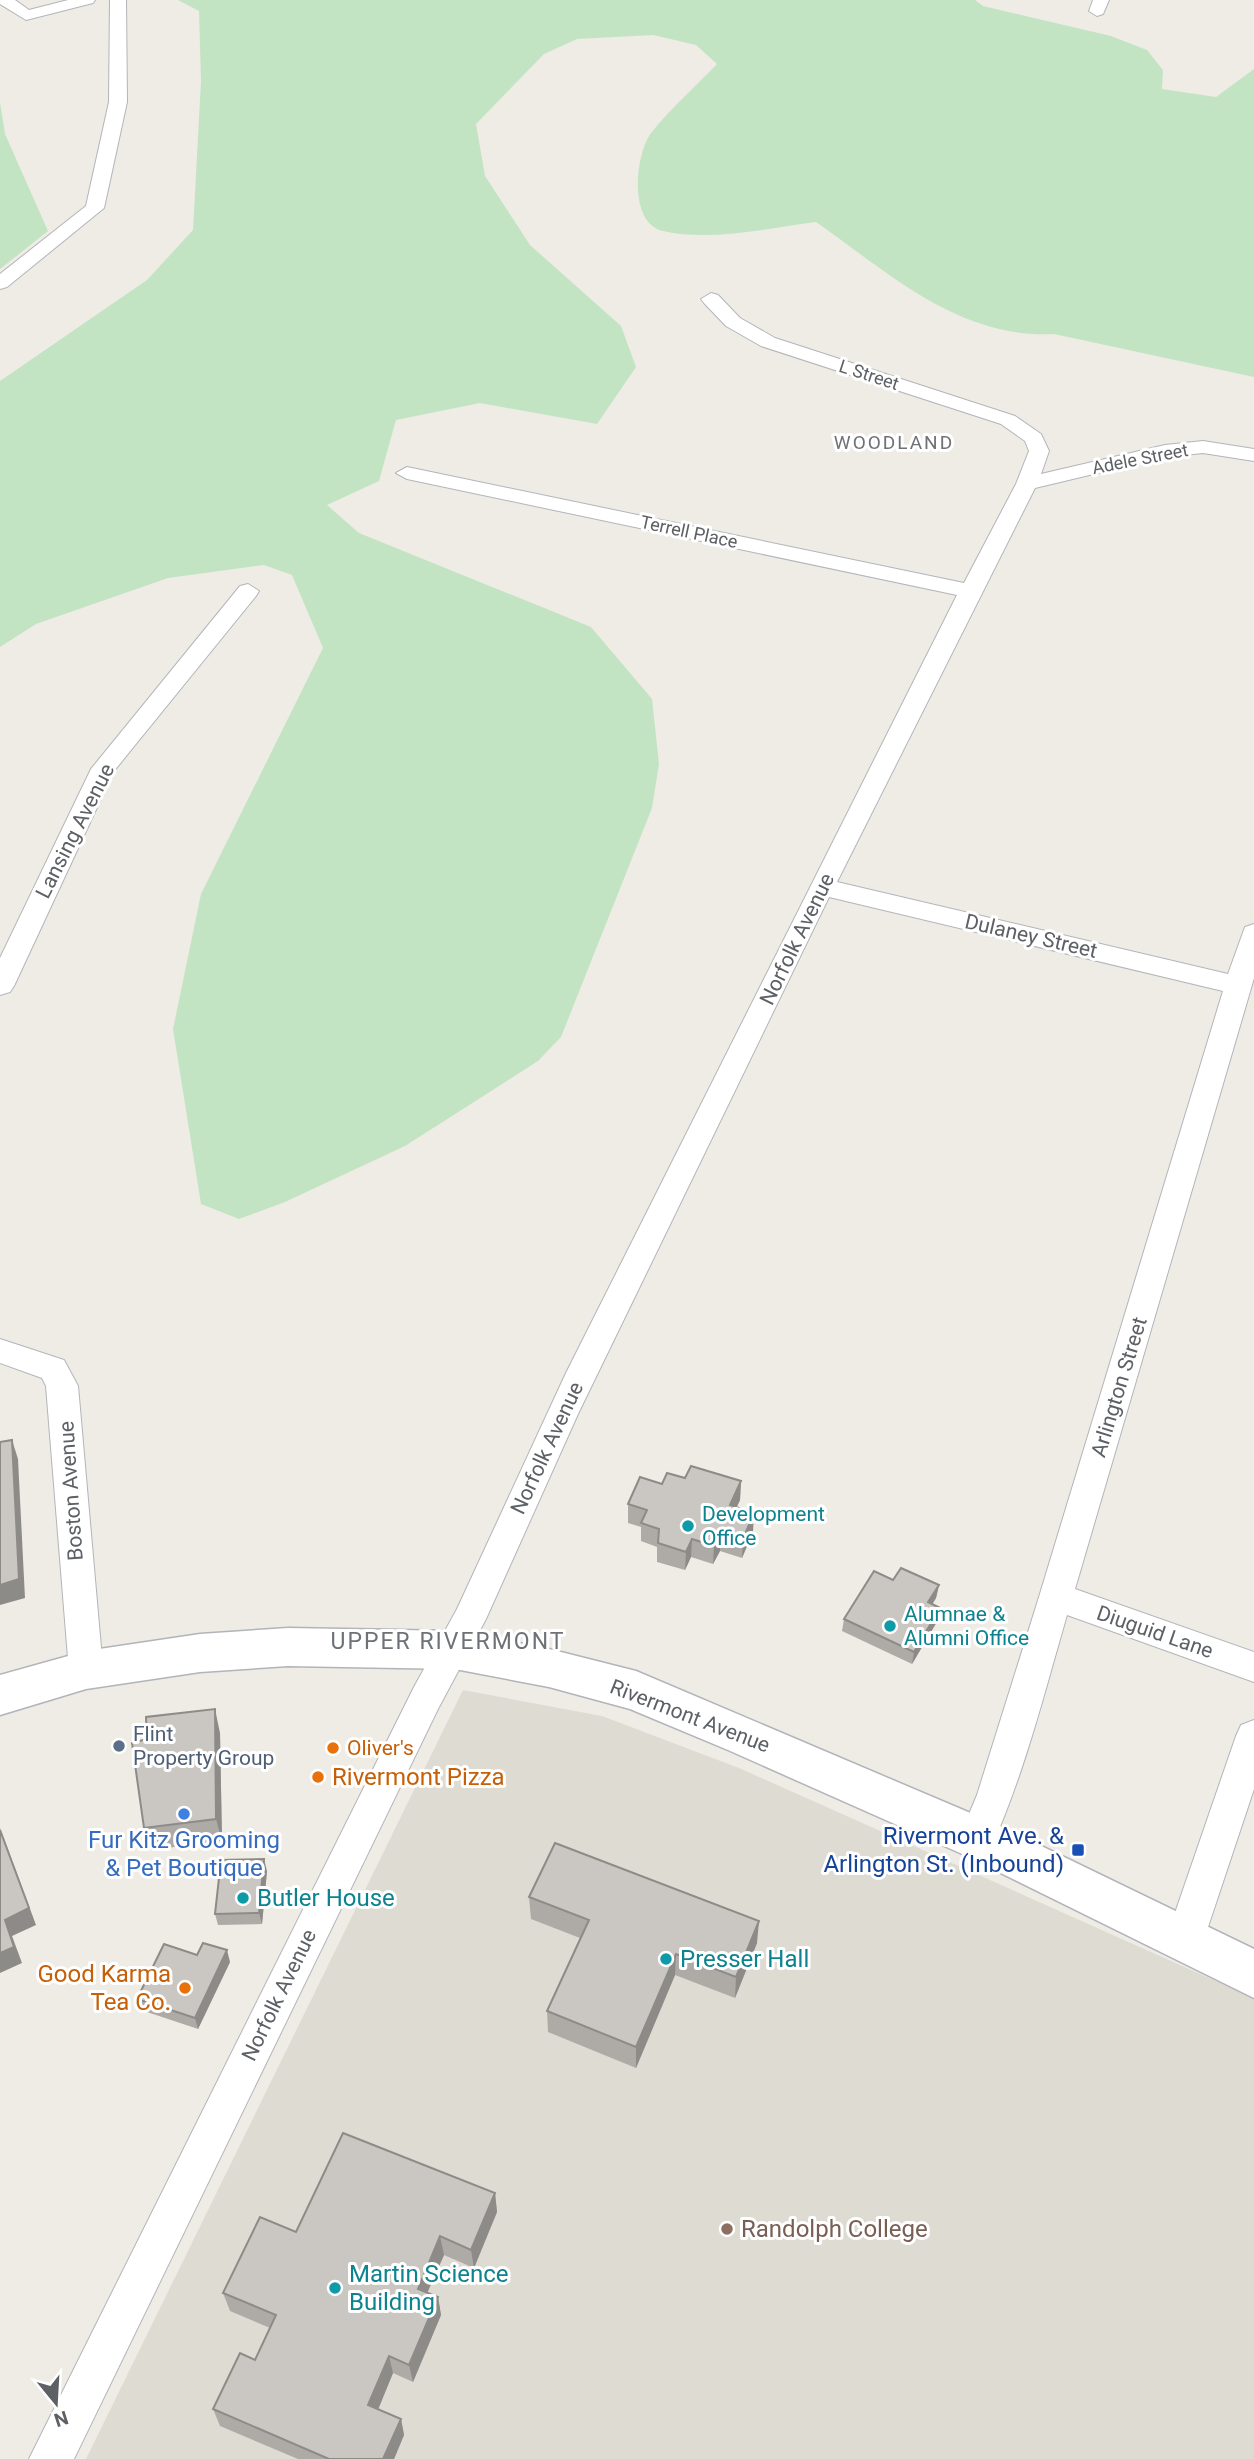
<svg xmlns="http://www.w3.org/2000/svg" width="1254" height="2459" viewBox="0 0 1254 2459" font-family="Roboto,sans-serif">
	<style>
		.education { fill: #dedbd3 }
		.green { fill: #c3e4c3 }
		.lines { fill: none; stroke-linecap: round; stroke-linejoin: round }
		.minor-casing { stroke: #b2b5b9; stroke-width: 2 }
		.secondary-casing { stroke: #b1b4b9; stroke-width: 3 }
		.minor { fill: #fff; fill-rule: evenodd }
		.secondary { fill: #fff; fill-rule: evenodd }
		.wall { fill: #aeaba7 }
		.shaded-wall { fill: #8d8b88 }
		.building { fill: #cac7c2; stroke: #8d8b88; stroke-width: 2 }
		.culture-dot { fill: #0f9aa8; stroke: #fff; stroke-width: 2.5 }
		.service-dot { fill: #5c6f8a; stroke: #fff; stroke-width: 2.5 }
		.food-dot { fill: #e8710a; stroke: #fff; stroke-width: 2.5 }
		.shop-dot { fill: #3f7fe0; stroke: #fff; stroke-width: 2.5 }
		.transit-dot { fill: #1a4fb4; stroke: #fff; stroke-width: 2.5 }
		.education-dot { fill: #8d6e63; stroke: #fff; stroke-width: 2.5 }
		.labels { text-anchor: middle; stroke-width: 6; stroke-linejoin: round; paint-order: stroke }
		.far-street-label { font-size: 18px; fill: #5d6064; stroke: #fff }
		.far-neighbourhood-label { font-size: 19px; letter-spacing: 2px; fill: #6e7276; stroke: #fff }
		.street-label { font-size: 21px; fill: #5d6064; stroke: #fff }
		.culture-label { font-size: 21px; fill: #0d838f; stroke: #fff; text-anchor: start }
		.service-label { font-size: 21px; fill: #4e5e75; stroke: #fff; text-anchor: start }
		.food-label { font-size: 21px; fill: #c56008; stroke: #fff; text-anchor: start }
		.neighbourhood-label { font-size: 23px; letter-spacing: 2px; fill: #6e7276; stroke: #fff }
		.near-food-label { font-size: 24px; fill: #c56008; stroke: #fff; text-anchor: start }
		.near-transit-label { font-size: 24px; fill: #164399; stroke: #fff; text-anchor: end }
		.near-shop-label { font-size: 24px; fill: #366cbe; stroke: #fff }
		.near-culture-label { font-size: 24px; fill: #0d838f; stroke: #fff; text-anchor: start }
		.near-education-label { font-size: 24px; fill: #785e54; stroke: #fff; text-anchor: start }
	</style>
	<rect width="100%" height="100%" fill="#eeece5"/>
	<path class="education" d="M 463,1690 L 602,1716 L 739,1768 L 1254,1998 L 1254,2459 L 86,2459 Z"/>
	<g class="green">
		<path d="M 178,0 L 975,0 L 983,6 L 1111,36 L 1147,50 L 1163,70 L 1162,89 L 1216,97 L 1254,69 L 1254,377 L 1054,334 C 959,339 889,273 816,222 C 767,228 712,242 663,231 C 628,223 635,155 651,133 C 671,108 696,86 717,64 L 696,45 L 653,35 L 577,39 L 544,54 L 476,124 L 485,176 L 530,245 L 621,326 L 636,367 L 597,424 L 480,403 L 396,420 L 379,481 L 327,505 L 359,533 L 591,627 L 652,699 L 659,764 L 652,808 L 561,1037 L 538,1061 L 405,1146 L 285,1202 L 239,1219 L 201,1204 L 173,1029 L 201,894 L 323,648 L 292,575 L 264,565 L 168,578 L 36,624 L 0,647 L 0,381 L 147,280 L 193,230 L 201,81 L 199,11 Z"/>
		<path d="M 0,102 L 5,134 L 48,231 L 0,269 Z"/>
	</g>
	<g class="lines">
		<defs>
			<g id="minor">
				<path d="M 0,0 L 15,0 L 29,10 L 68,0 L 95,0 L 93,3 L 26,20 L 0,4 Z"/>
				<path d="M 110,0 L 126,0 L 127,102 L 104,208 L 7,287 L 0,289 L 0,274 L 86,206 L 109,102 Z"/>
				<path d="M 1093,0 L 1109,0 L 1103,14 L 1097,16 L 1089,11 Z"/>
				<path d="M 711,293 L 718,295 L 740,318 L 775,338 L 1015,416 L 1041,434 L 1049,451 L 1041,474 L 1165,445 L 1203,441 L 1254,449 L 1254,461 L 1203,453 L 1165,457 L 1035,488 L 837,882 L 1228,974 L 1245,927 L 1254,924 L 1254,978 L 1075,1589 L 1254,1652 L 1254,1682 L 1067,1615 C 1044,1694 1024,1775 990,1850 L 977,1855 L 964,1850 L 959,1838 L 977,1795 L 1039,1597 L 1223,991 L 829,897 L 578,1414 L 486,1619 L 438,1709 L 74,2459 L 29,2459 L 414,1687 L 457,1609 L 566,1373 L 957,595 L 407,479 L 396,473 L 407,467 L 964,583 L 1016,484 L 1029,451 L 1025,441 L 1001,424 L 761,346 L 726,326 L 704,303 L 701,299 Z"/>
				<path d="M 248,584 L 259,591 L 256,596 L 114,771 L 14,986 L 10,992 L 0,995 L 0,958 L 91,769 L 240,586 Z"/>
				<path d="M 0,1339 L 64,1360 L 78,1386 L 103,1670 L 98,1681 L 86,1685 L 74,1681 L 69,1670 L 46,1386 L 42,1378 L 0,1363 Z"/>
				<path d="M 1254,1720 L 1254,1789 L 1204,1939 L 1198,1952 L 1185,1957 L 1172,1952 L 1166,1939 L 1236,1736 L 1241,1725 Z"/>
			</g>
			<path id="secondary" d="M 288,1628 L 455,1631 L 549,1649 L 636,1671 L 994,1823 L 1254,1949 L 1254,1998 L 960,1853 L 728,1750 L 630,1709 L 549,1687 L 455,1669 L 288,1666 L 200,1672 L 86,1689 L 0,1715 L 0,1675 L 86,1651 L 200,1634 Z"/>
		</defs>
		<use href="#minor" class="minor-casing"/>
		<use href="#secondary" class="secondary-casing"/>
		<use href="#minor" class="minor"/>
		<use href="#secondary" class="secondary"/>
	</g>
	<g class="wall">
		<path d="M 741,1481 L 740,1500 L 736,1508 L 753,1532 L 742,1558 L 720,1551 L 713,1564 L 691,1557 L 685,1570 L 657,1562 L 657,1547 L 641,1541 L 641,1527 L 628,1523 L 628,1504 L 662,1484 Z"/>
		<path d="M 893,1580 L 939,1585 L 936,1598 L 932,1604 L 940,1608 L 938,1620 L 912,1664 L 842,1631 L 844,1619 Z"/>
		<path d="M 220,1733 L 222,1841 L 151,1850 L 144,1828 L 147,1739 Z"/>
		<path d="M 267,1871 L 262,1924 L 218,1925 L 215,1914 Z"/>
		<path d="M 529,1897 L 757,1943 L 735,1998 L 675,1975 L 636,2068 L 548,2032 L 547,2011 L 580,1938 L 531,1919 Z"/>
		<path d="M 197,1955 L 230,1962 L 198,2029 L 141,2010 L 137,1999 Z"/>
		<path d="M 495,2193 L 497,2212 L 474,2268 L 444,2255 L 427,2293 L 438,2297 L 441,2315 L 413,2382 L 393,2373 L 378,2409 L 401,2419 L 404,2435 L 394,2459 L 298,2459 L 220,2426 L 213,2409 L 255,2360 L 270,2328 L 230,2311 L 223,2293 L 296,2232 Z"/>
	</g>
	<g class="shaded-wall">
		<path d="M 12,1440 L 18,1459 L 25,1598 L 0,1605 L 0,1585 Z"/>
		<path d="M 741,1481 L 740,1500 L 729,1524 L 730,1505 Z"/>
		<path d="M 754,1513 L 753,1532 L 742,1558 L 743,1539 Z"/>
		<path d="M 721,1532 L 720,1551 L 713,1564 L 714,1546 Z"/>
		<path d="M 692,1539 L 691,1557 L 685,1570 L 686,1552 Z"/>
		<path d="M 939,1585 L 936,1598 L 926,1615 L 928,1602 Z"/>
		<path d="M 940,1608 L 938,1620 L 912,1664 L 914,1652 Z"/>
		<path d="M 215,1709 L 220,1733 L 222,1841 L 216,1819 Z"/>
		<path d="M 0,1828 L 36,1925 L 12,1936 L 22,1963 L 0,1973 L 0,1953 L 5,1920 Z"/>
		<path d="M 264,1859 L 267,1871 L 262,1924 L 259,1913 Z"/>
		<path d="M 759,1921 L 757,1943 L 735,1998 L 736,1977 Z"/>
		<path d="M 227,1950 L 230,1962 L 198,2029 L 195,2018 Z"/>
		<path d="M 676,1954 L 675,1975 L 636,2068 L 636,2047 Z"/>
		<path d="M 495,2193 L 497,2212 L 474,2268 L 471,2250 Z"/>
		<path d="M 440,2236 L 444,2255 L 421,2307 L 418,2289 Z"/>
		<path d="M 438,2297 L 441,2315 L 413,2382 L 409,2365 Z"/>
		<path d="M 389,2356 L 393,2373 L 373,2422 L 368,2405 Z"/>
		<path d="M 401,2419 L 404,2435 L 394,2459 L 383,2459 Z"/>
	</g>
	<g class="building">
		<path d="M 12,1440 L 19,1579 L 0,1585 L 0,1442 Z"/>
		<path d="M 691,1466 L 741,1481 L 730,1505 L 754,1513 L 743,1539 L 721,1532 L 714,1546 L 692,1539 L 686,1552 L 658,1543 L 659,1529 L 641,1523 L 647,1510 L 628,1504 L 640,1477 L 662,1484 L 667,1473 L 685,1478 Z"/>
		<path d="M 901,1568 L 939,1585 L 928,1602 L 940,1608 L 914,1652 L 844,1619 L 874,1571 L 893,1580 Z"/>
		<path d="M 215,1709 L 216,1819 L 144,1828 L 132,1743 L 147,1739 L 146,1717 Z"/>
		<path d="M 0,1830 L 29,1908 L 5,1920 L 14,1947 L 0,1953 Z"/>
		<path d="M 555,1843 L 759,1921 L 736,1977 L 676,1954 L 636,2047 L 547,2011 L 589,1920 L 529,1897 Z"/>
		<path d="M 264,1859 L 259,1913 L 215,1914 L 221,1860 Z"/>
		<path d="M 203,1943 L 227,1950 L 195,2018 L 137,1999 L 164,1944 L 197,1955 Z"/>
		<path d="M 343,2133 L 495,2193 L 471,2250 L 440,2236 L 418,2289 L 438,2297 L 409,2365 L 389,2356 L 368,2405 L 401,2419 L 383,2459 L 329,2459 L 213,2409 L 240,2353 L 255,2360 L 276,2315 L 223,2293 L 260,2217 L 296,2232 Z"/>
	</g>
	<g class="culture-dot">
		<circle cx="688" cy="1526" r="7"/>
		<circle cx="890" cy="1626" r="7"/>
		<circle cx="243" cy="1898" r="7"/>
		<circle cx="666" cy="1959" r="7"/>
		<circle cx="335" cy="2288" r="7"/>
	</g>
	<circle class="service-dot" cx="119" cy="1746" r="7"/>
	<g class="food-dot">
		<circle cx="333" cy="1748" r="7"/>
		<circle cx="318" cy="1777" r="7"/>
		<circle cx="185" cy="1988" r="7"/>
	</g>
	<circle class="shop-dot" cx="184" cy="1814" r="7"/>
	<rect class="transit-dot" x="1071" y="1843" width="14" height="14" rx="3.5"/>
	<circle class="education-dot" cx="727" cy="2229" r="7"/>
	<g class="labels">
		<g class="far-street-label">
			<text transform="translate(869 375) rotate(18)" y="6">L Street</text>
			<text transform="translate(1140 459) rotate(-11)" y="6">Adele Street</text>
			<text transform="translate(689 532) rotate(12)" y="6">Terrell Place</text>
		</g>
		<g class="far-neighbourhood-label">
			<text x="894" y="449">WOODLAND</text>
		</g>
		<g class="street-label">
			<text transform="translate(75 831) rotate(-63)" y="7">Lansing Avenue</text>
			<text transform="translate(1031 936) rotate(13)" y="7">Dulaney Street</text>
			<text transform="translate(797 939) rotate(-64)" y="7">Norfolk Avenue</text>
			<text transform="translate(1119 1387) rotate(-73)" y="7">Arlington Street</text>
			<text transform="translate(547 1448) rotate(-65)" y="7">Norfolk Avenue</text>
			<text transform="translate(71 1491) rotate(-94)" y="7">Boston Avenue</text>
			<text transform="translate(1155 1632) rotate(19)" y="7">Diuguid Lane</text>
			<text transform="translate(690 1716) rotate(21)" y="7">Rivermont Avenue</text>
			<text transform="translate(279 1995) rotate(-64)" y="7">Norfolk Avenue</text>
		</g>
		<g class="culture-label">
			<text x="702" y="1521">Development<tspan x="702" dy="24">Office</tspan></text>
			<text x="904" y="1621">Alumnae &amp;<tspan x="904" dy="24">Alumni Office</tspan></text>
		</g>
		<g class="service-label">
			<text x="133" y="1741">Flint<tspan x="133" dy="24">Property Group</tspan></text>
		</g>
		<g class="food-label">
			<text x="347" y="1755">Oliver's</text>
		</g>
		<g class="neighbourhood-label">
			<text x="448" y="1649">UPPER RIVERMONT</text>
		</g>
		<g class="near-food-label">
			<text x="332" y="1785">Rivermont Pizza</text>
			<text x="171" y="1982" text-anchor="end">Good Karma<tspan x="171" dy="28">Tea Co.</tspan></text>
		</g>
		<g class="near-transit-label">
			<text x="1064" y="1844">Rivermont Ave. &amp;<tspan x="1064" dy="28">Arlington St. (Inbound)</tspan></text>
		</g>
		<g class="near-shop-label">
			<text x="184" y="1848">Fur Kitz Grooming<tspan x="184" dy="28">&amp; Pet Boutique</tspan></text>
		</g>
		<g class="near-culture-label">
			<text x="257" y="1906">Butler House</text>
			<text x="680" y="1967">Presser Hall</text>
			<text x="349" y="2282">Martin Science<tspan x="349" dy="28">Building</tspan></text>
		</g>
		<g class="near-education-label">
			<text x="741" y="2237">Randolph College</text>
		</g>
	</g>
	<g transform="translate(56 2403) rotate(162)" stroke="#ffffff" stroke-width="5" paint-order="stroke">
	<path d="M0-5L12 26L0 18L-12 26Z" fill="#5d6064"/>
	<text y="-10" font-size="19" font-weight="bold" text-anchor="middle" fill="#5d6064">N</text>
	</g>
</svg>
